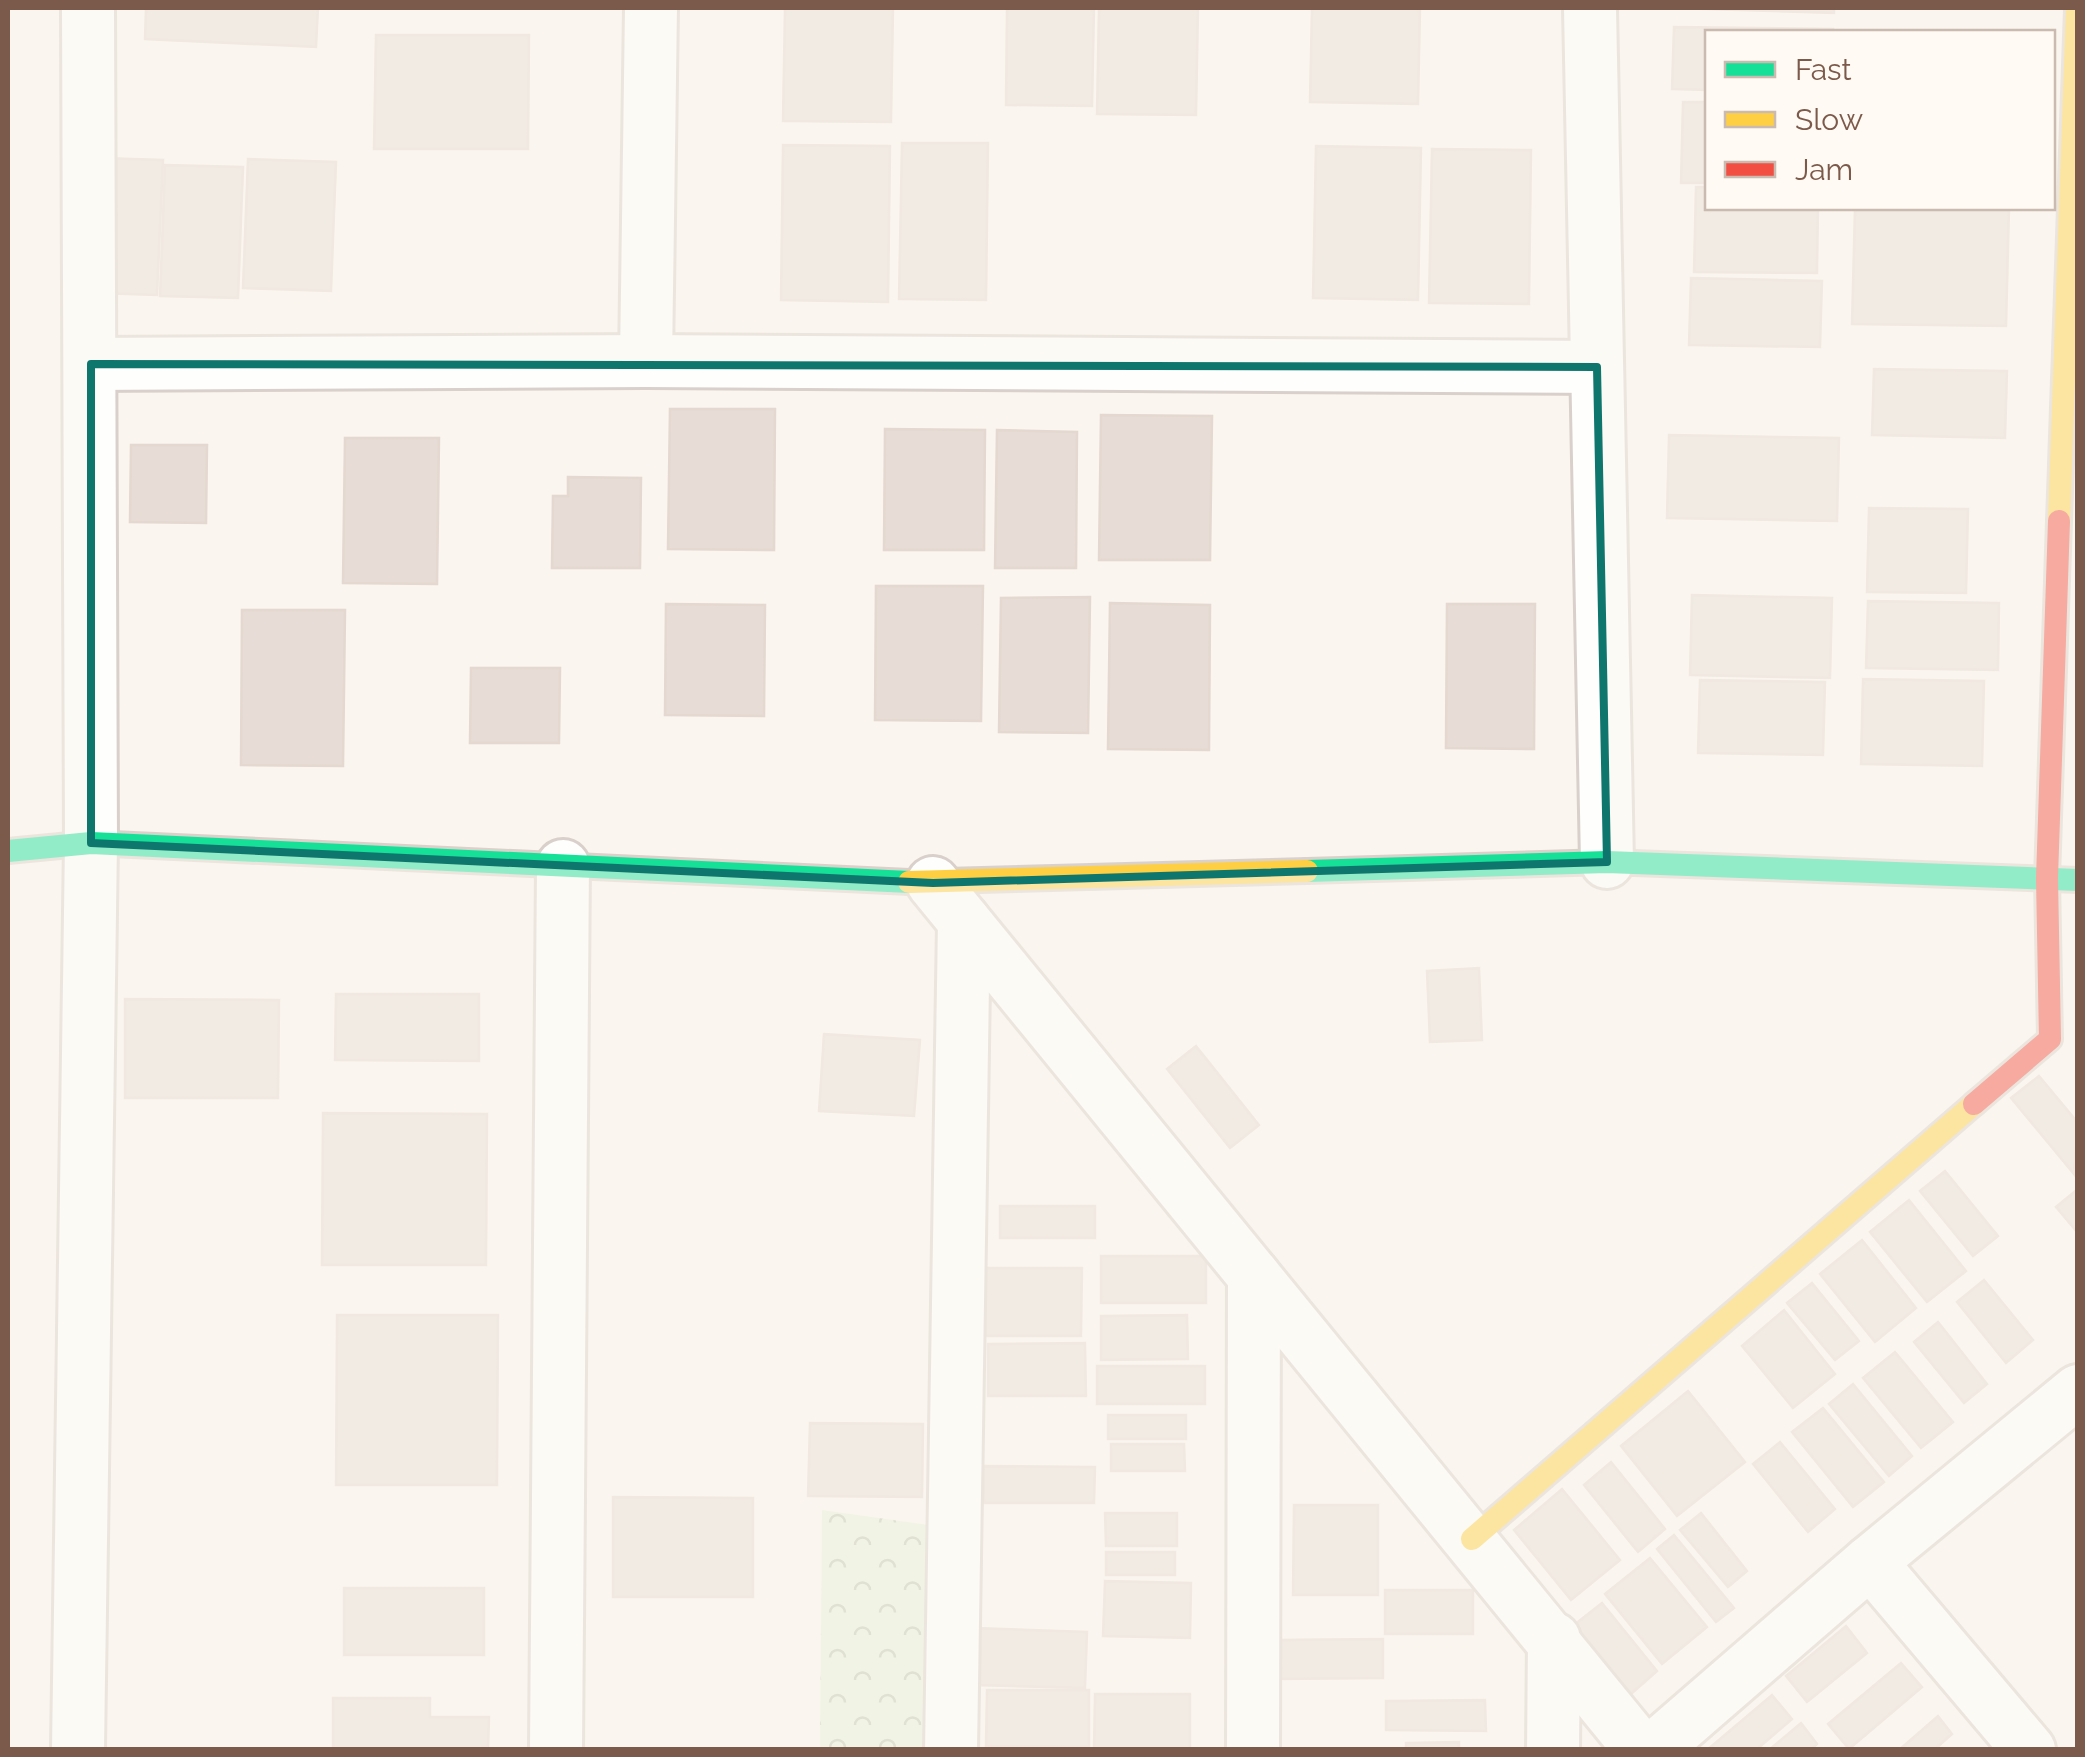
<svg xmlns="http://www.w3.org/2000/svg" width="2085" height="1757" viewBox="0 0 2085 1757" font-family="Raleway,sans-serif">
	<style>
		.park { fill: url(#park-crowns) }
		.building { fill: #e7ddd6; stroke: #e4d8d0; stroke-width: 2.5 }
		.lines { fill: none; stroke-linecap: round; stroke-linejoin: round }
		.street-casing { stroke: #d9d0cb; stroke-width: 58 }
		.fast-casing { stroke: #dad1cb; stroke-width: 28 }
		.slow-casing { stroke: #dad1cb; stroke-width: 28 }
		.jam-casing { stroke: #dad1cb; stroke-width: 28 }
		.street { stroke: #fefefd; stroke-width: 52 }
		.fast { stroke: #16e098; stroke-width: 22 }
		.slow { stroke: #ffcf43; stroke-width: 22 }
		.jam { stroke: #f24e42; stroke-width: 22 }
		.marked { fill: none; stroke: #0f766e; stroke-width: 8; stroke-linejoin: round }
	</style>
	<defs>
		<pattern id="park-crowns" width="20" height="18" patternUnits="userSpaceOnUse" patternTransform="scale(2.5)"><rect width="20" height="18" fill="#e7f1d9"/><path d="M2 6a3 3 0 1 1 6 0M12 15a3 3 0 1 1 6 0" fill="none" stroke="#c0c6b2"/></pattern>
	</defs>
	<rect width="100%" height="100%" fill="#faf5ef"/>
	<path class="park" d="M 822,1510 L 943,1527 L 938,1749 L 820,1750 Z"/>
	<g class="building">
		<path d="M 146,8 L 318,8 L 316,47 L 145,39 Z"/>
		<path d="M 785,8 L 893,8 L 891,122 L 783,121 Z"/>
		<path d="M 1007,8 L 1094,8 L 1092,106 L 1006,105 Z"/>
		<path d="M 1099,8 L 1198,8 L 1196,115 L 1097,114 Z"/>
		<path d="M 1312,8 L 1420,8 L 1418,104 L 1310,102 Z"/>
		<path d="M 1675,8 L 1834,8 L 1834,13 Z"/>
		<path d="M 1674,27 L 1833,29 L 1833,32 L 1708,32 L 1708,90 L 1672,89 Z"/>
		<path d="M 376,35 L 529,35 L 528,149 L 374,149 Z"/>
		<path d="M 1683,102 L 1708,102 L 1708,183 L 1681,183 Z"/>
		<path d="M 902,143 L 988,143 L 986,300 L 899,299 Z"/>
		<path d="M 783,145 L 890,146 L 888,302 L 781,300 Z"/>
		<path d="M 1316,146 L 1421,148 L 1418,300 L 1313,298 Z"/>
		<path d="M 1432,149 L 1531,150 L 1529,304 L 1429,303 Z"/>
		<path d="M 102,158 L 163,160 L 157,295 L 96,293 Z"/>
		<path d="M 248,159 L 336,162 L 331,291 L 243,288 Z"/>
		<path d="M 165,165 L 243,167 L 238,298 L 160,296 Z"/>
		<path d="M 1696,187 L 1708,187 L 1708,208 L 1818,208 L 1817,273 L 1694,272 Z"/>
		<path d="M 1855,208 L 2009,208 L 2006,326 L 1852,324 Z"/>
		<path d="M 1691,278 L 1822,281 L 1820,347 L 1689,345 Z"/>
		<path d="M 1874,369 L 2007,371 L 2005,438 L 1872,435 Z"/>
		<path d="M 670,409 L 775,409 L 774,550 L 668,549 Z"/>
		<path d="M 1101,415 L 1212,416 L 1210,560 L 1099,560 Z"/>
		<path d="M 885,429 L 985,430 L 984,550 L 884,550 Z"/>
		<path d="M 997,430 L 1077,432 L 1076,568 L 995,568 Z"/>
		<path d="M 1669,435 L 1839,438 L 1837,521 L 1667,518 Z"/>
		<path d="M 345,438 L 439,438 L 437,584 L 343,583 Z"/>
		<path d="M 131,445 L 207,445 L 206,523 L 130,522 Z"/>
		<path d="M 568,477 L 641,478 L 640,568 L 552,568 L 553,496 L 568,496 Z"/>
		<path d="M 1869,508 L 1968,509 L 1966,593 L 1867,592 Z"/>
		<path d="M 876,586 L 983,586 L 981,721 L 875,720 Z"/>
		<path d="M 1692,595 L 1832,598 L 1830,678 L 1690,675 Z"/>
		<path d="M 1090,597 L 1088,733 L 999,732 L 1001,598 Z"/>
		<path d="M 1868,601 L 1999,603 L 1998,670 L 1866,668 Z"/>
		<path d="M 1110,603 L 1210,605 L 1209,750 L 1108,749 Z"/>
		<path d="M 666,604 L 765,605 L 764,716 L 665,715 Z"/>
		<path d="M 1447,604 L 1535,604 L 1534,749 L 1446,748 Z"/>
		<path d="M 242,610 L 345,610 L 343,766 L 241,765 Z"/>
		<path d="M 471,668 L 560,668 L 559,743 L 470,743 Z"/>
		<path d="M 1863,679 L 1984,681 L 1982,766 L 1861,764 Z"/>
		<path d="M 1700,680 L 1825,682 L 1823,755 L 1698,753 Z"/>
		<path d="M 1479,968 L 1482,1040 L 1430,1042 L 1427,971 Z"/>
		<path d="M 336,994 L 479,994 L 479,1061 L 335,1060 Z"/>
		<path d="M 125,999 L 279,1000 L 278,1098 L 125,1098 Z"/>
		<path d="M 824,1034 L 920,1040 L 914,1116 L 819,1111 Z"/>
		<path d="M 1196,1046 L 1259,1125 L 1230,1148 L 1167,1069 Z"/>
		<path d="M 2039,1076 L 2078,1123 L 2074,1174 L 2011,1098 Z"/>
		<path d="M 323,1113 L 487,1114 L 486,1265 L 322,1265 Z"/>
		<path d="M 1945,1171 L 1998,1236 L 1973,1256 L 1920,1191 Z"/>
		<path d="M 2078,1189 L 2078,1233 L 2056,1207 Z"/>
		<path d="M 1909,1200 L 1966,1271 L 1927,1302 L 1870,1232 Z"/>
		<rect x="1000" y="1206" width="95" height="32"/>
		<path d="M 1862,1240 L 1916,1308 L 1875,1342 L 1820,1274 Z"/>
		<rect x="1101" y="1256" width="105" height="47"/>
		<path d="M 982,1268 L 1082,1268 L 1081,1336 L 982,1336 Z"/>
		<path d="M 1984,1280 L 2033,1340 L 2006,1363 L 1957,1302 Z"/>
		<path d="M 1812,1283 L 1859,1341 L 1835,1360 L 1787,1303 Z"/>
		<path d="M 1784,1310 L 1835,1374 L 1793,1408 L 1742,1346 Z"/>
		<path d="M 337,1315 L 498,1315 L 497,1485 L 336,1485 Z"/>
		<path d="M 1187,1315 L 1188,1359 L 1101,1360 L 1101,1316 Z"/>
		<path d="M 1938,1322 L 1987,1384 L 1964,1403 L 1914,1342 Z"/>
		<path d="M 1085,1343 L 1086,1396 L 988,1396 L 988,1344 Z"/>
		<path d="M 1895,1352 L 1953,1422 L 1921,1448 L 1863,1378 Z"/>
		<rect x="1097" y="1366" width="108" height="38"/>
		<path d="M 1853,1384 L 1912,1456 L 1889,1476 L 1829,1404 Z"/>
		<path d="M 1688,1391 L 1745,1462 L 1677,1516 L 1621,1446 Z"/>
		<path d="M 1823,1408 L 1884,1482 L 1853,1507 L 1792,1432 Z"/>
		<rect x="1108" y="1415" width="78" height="24"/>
		<path d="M 810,1423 L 923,1424 L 922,1497 L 808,1496 Z"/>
		<path d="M 1780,1442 L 1835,1509 L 1808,1532 L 1753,1464 Z"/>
		<path d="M 1111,1444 L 1184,1444 L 1185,1471 L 1111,1471 Z"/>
		<path d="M 1611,1462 L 1665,1529 L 1638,1552 L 1584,1485 Z"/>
		<path d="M 983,1466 L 1095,1467 L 1094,1503 L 984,1503 Z"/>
		<path d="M 1562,1489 L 1620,1560 L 1571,1600 L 1514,1530 Z"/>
		<path d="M 613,1497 L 753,1498 L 753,1597 L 613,1597 Z"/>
		<path d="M 1294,1505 L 1378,1505 L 1378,1595 L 1293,1595 Z"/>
		<path d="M 1105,1513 L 1177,1513 L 1177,1546 L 1106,1546 Z"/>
		<path d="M 1701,1513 L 1747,1571 L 1728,1587 L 1680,1530 Z"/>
		<path d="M 1674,1535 L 1734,1608 L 1716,1622 L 1657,1549 Z"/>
		<rect x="1106" y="1552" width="69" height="23"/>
		<path d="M 1650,1558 L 1707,1627 L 1662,1664 L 1605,1594 Z"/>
		<path d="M 1105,1581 L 1191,1583 L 1190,1638 L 1103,1636 Z"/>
		<rect x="344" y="1588" width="140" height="67"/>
		<rect x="1385" y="1590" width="88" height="44"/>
		<path d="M 1602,1603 L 1657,1671 L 1631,1694 L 1574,1625 Z"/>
		<path d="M 1846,1626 L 1867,1653 L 1807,1702 L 1786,1676 Z"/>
		<path d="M 976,1628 L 1087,1632 L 1085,1688 L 974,1685 Z"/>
		<path d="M 1383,1639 L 1383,1678 L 1277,1679 L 1277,1640 Z"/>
		<path d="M 1901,1663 L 1922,1687 L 1849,1749 L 1828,1724 Z"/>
		<path d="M 987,1690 L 1089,1690 L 1089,1747 L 986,1746 Z"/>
		<path d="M 1095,1694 L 1190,1694 L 1190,1750 L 1094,1750 Z"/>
		<path d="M 1772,1695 L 1792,1719 L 1756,1750 L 1707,1750 Z"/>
		<path d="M 333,1698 L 430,1698 L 430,1717 L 489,1717 L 488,1750 L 333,1750 Z"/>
		<path d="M 1485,1700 L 1486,1731 L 1386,1730 L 1386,1701 Z"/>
		<path d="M 1938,1716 L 1952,1734 L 1934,1750 L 1899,1750 Z"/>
		<path d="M 1801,1723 L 1817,1744 L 1811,1750 L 1769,1750 Z"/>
		<path d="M 1459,1742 L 1459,1750 L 1406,1750 L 1406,1743 Z"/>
	</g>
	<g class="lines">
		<defs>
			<g id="street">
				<path d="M 1590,8 L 1607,862"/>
				<path d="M 646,361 L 651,8"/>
				<path d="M 91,364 L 646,361 L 1597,367"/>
				<path d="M 933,883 L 1641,1750"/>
				<path d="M 78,1750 L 91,843 L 88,8"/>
				<path d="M 556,1750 L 563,866"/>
				<path d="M 951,1750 L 964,921"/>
				<path d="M 1253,1750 L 1254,1276"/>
				<path d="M 1553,1750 L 1554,1639"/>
				<path d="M 1653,1750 L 1870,1562"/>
				<path d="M 2029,1750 L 1870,1562 L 2078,1391"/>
			</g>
			<g id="fast">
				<path d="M 8,851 L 91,843 L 909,882"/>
				<path d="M 1307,871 L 1607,862 L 2078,880"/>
			</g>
			<g id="slow">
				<path d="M 2059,521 L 2077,8"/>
				<path d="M 909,882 L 1307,871"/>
				<path d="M 1472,1539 L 1974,1104"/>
			</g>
			<path id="jam" d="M 1974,1104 L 2050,1039 L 2047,878 L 2059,521"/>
		</defs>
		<use href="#street" class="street-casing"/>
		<use href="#fast" class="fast-casing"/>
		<use href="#slow" class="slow-casing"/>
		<use href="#jam" class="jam-casing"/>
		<use href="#street" class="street"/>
		<use href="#fast" class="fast"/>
		<use href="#slow" class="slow"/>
		<use href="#jam" class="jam"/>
	</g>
	<path d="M0 0H2085V1757H0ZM 91,364 L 1597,367 L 1607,862 L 933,883 L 91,843 Z" fill="#faf5ef" fill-opacity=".55" fill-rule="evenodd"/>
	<path class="marked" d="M 91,364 L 1597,367 L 1607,862 L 933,883 L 91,843 Z"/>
	<rect width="2085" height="1757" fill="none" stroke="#7c5a4b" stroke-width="20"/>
	<rect x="1705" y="30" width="350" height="180" fill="#fffaf3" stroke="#cbbab0" stroke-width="2.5"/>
	<rect x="1725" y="62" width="50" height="15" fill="#16e098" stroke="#cbbab0" stroke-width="2.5"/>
	<text x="1795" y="80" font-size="30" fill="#7c5a4b">Fast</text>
	<rect x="1725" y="112" width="50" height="15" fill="#ffcf43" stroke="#cbbab0" stroke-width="2.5"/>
	<text x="1795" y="130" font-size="30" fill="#7c5a4b">Slow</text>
	<rect x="1725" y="162" width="50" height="15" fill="#f24e42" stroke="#cbbab0" stroke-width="2.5"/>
	<text x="1795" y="180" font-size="30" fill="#7c5a4b">Jam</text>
</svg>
